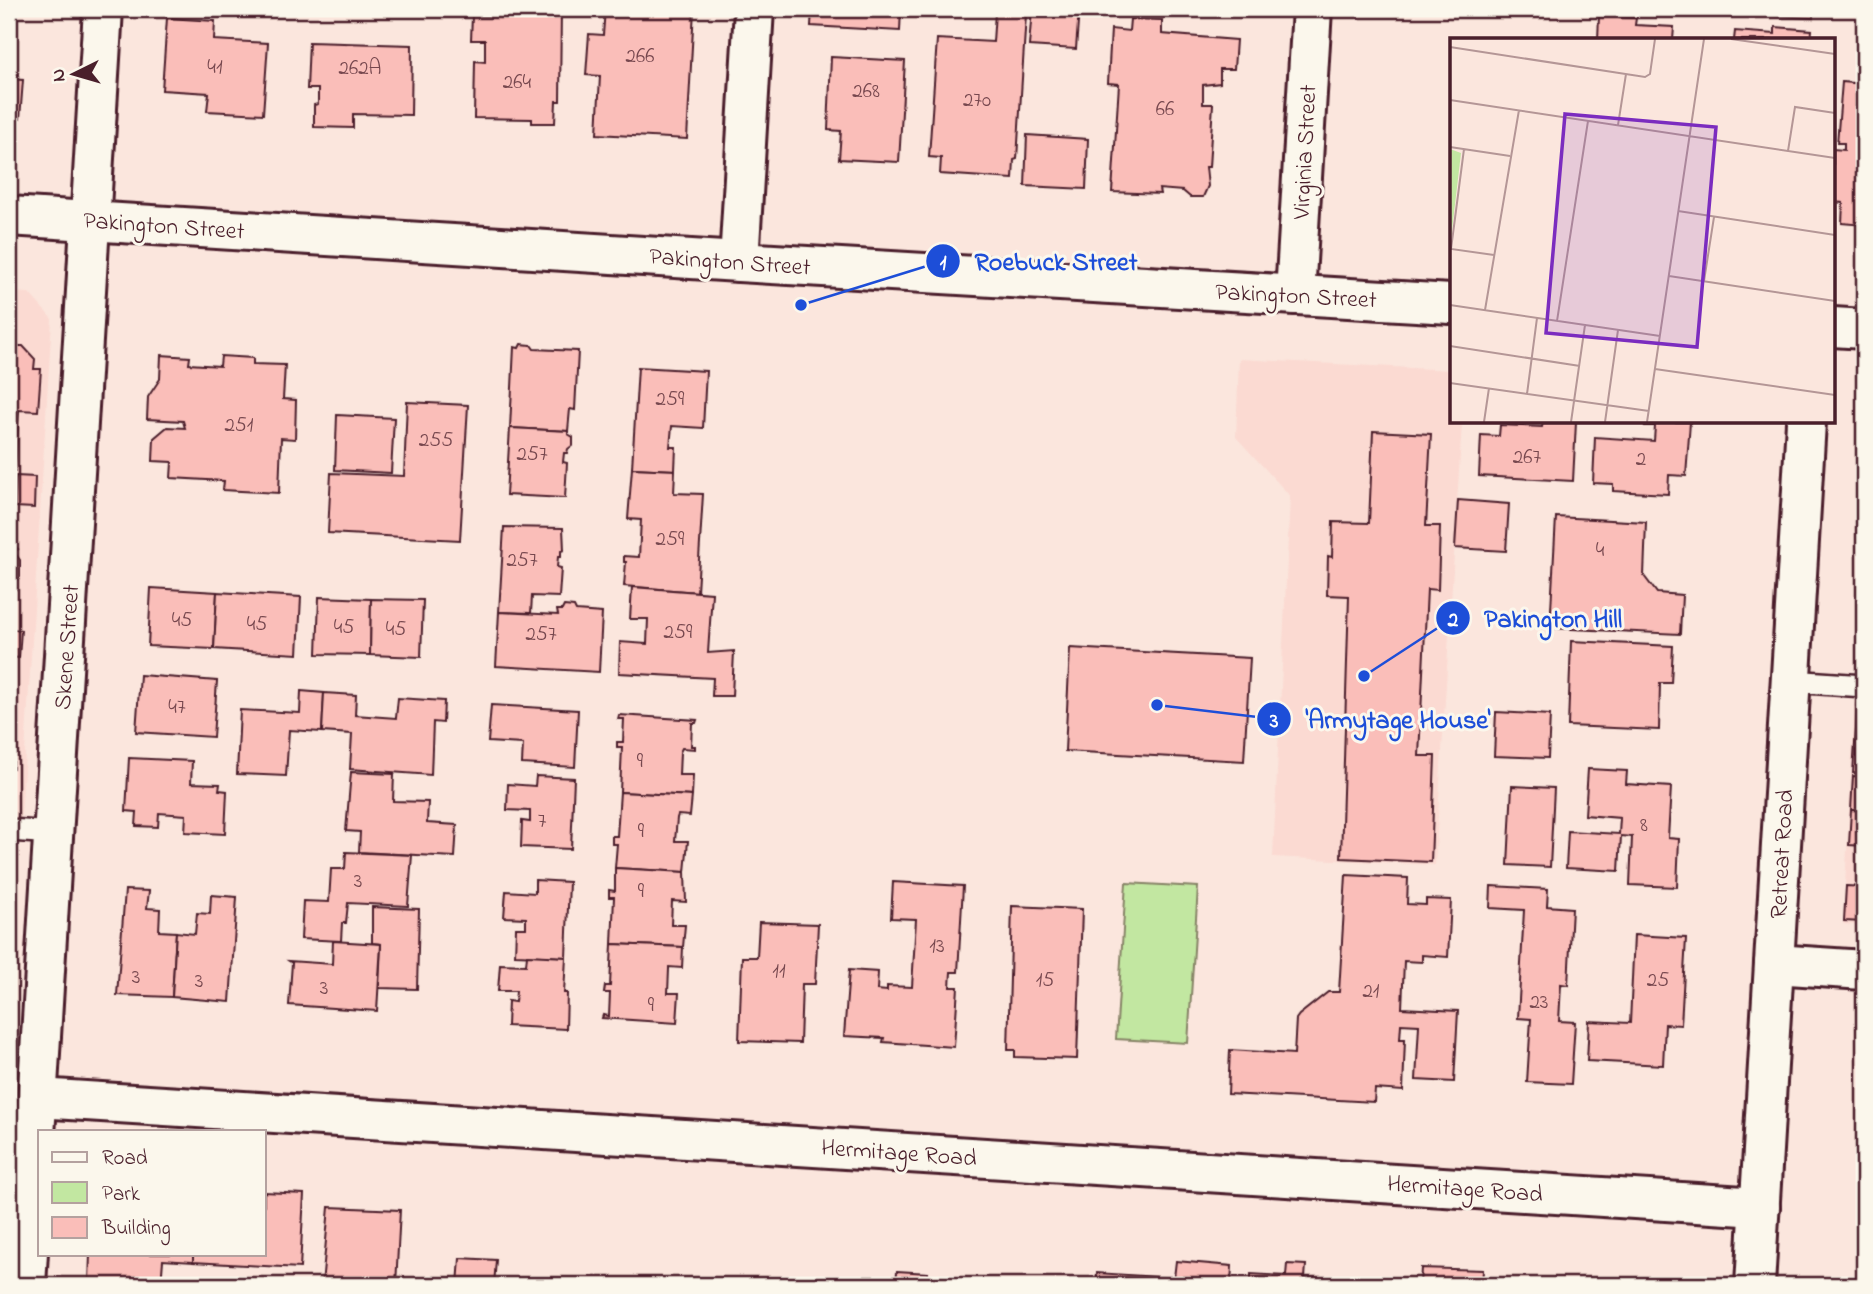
<svg xmlns="http://www.w3.org/2000/svg" width="1873" height="1294" viewBox="0 0 1873 1294" font-family="'Indie Flower',sans-serif">
	<style>
		.built { fill: #fbdad2 }
		.green { fill: #c2e7a1; stroke: #868366; stroke-width: 2 }
		.building { fill: #fabeb9; stroke: #4a1f2b; stroke-width: 2 }
		.lines { fill: none; stroke-linecap: round; stroke-linejoin: round }
		.lane-casing { stroke: #4a1f2b; stroke-width: 26 }
		.street-casing { stroke: #4a1f2b; stroke-width: 44 }
		.secondary-casing { stroke: #4a1f2b; stroke-width: 44 }
		.lane { stroke: #fbf7ec; stroke-width: 21 }
		.street { stroke: #fbf7ec; stroke-width: 38 }
		.secondary { stroke: #fbf7ec; stroke-width: 38 }
		.labels { text-anchor: middle; stroke-width: 6; stroke-linejoin: round; paint-order: stroke }
		.number-label { font-size: 21px; fill: #76474e }
		.street-label { font-size: 24px; fill: #4a1f2b; stroke: #fbf7ec }
		.inset-road { fill: none; stroke: #b49696; stroke-width: 2 }
		.view { fill: #7b2cbf; fill-opacity: 0.15; stroke: #7b2cbf; stroke-width: 3.5 }
		.inset-edge { fill: none; stroke: #4a1f2b; stroke-width: 3.5 }
		.leader { fill: none; stroke: #1d4ed8; stroke-width: 2.5 }
		.callout-dot { fill: #1d4ed8; stroke: #fbf7ec; stroke-width: 2.5 }
		.mark-label { font-size: 21px; text-anchor: middle; font-weight: bold; fill: #fff }
		.callout-label { font-size: 26px; text-anchor: middle; font-weight: bold; fill: #1d4ed8; stroke: #fbf7ec; stroke-width: 6; stroke-linejoin: round; paint-order: stroke }
	</style>
	<rect width="100%" height="100%" fill="#fbe6dd"/>
	<filter id="ink" filterUnits="userSpaceOnUse"><feTurbulence type="fractalNoise" baseFrequency=".0143" numOctaves="2"/><feDisplacementMap in="SourceGraphic" scale="14" xChannelSelector="R" yChannelSelector="G"/><feConvolveMatrix kernelMatrix="1 2 1 2 8 2 1 2 1" color-interpolation-filters="sRGB"/></filter>
	<g filter="url(#ink)">
		<g class="built">
			<path d="M 9,292 L 29,293 L 52,319 L 21,818 L 9,818 Z"/>
			<path d="M 1239,359 L 1451,370 L 1451,422 L 1462,422 L 1435,865 L 1273,857 L 1290,496 L 1236,437 Z"/>
			<path d="M 1855,699 L 1864,699 L 1864,926 L 1843,924 Z"/>
		</g>
		<path class="green" d="M 1126,883 L 1198,887 L 1188,1043 L 1116,1039 Z"/>
		<g class="building">
			<path d="M 528,9 L 561,9 L 560,101 L 556,101 L 555,123 L 532,123 L 532,119 L 474,118 L 475,61 L 485,62 L 485,40 L 471,40 L 472,16 L 494,16 L 495,13 L 528,13 Z"/>
			<path d="M 605,9 L 694,9 L 687,139 L 597,134 L 600,76 L 586,75 L 589,34 L 603,35 Z"/>
			<path d="M 812,9 L 901,9 L 900,31 L 811,26 Z"/>
			<path d="M 1032,9 L 1079,9 L 1076,49 L 1029,46 Z"/>
			<path d="M 1755,9 L 1813,9 L 1813,18 L 1755,15 Z"/>
			<path d="M 995,12 L 1026,14 L 1017,159 L 1014,160 L 1013,179 L 940,174 L 941,158 L 929,157 L 937,39 L 993,42 Z"/>
			<path d="M 1599,16 L 1636,18 L 1635,25 L 1674,27 L 1673,40 L 1598,40 Z"/>
			<path d="M 167,18 L 215,21 L 214,40 L 268,43 L 263,114 L 207,111 L 209,93 L 162,90 Z"/>
			<path d="M 1130,19 L 1162,20 L 1162,34 L 1236,40 L 1234,69 L 1220,69 L 1220,83 L 1203,85 L 1203,104 L 1213,104 L 1209,167 L 1206,167 L 1208,186 L 1203,197 L 1190,197 L 1183,191 L 1159,189 L 1160,194 L 1112,192 L 1119,84 L 1108,83 L 1111,29 L 1129,31 Z"/>
			<path d="M 1775,27 L 1812,30 L 1811,40 L 1734,40 L 1735,31 L 1775,34 Z"/>
			<path d="M 309,42 L 412,45 L 411,115 L 353,114 L 353,128 L 314,127 L 314,105 L 318,104 L 318,89 L 307,89 Z"/>
			<path d="M 831,57 L 905,61 L 899,162 L 839,159 L 841,131 L 828,130 Z"/>
			<path d="M 9,79 L 23,80 L 20,119 L 9,118 Z"/>
			<path d="M 1842,82 L 1864,84 L 1864,225 L 1842,223 L 1843,203 L 1833,202 L 1833,149 L 1844,150 L 1844,143 L 1837,143 Z"/>
			<path d="M 1027,135 L 1088,139 L 1086,189 L 1025,186 Z"/>
			<path d="M 9,337 L 13,338 L 13,346 L 23,346 L 35,359 L 34,369 L 41,369 L 38,411 L 19,410 L 15,472 L 9,472 Z"/>
			<path d="M 521,344 L 531,345 L 534,349 L 578,351 L 575,410 L 570,409 L 568,431 L 510,428 L 514,347 L 519,348 Z"/>
			<path d="M 161,355 L 190,357 L 189,364 L 220,366 L 221,356 L 253,358 L 253,364 L 285,365 L 283,399 L 296,400 L 295,439 L 281,438 L 279,493 L 223,490 L 224,481 L 171,478 L 172,462 L 153,461 L 154,438 L 167,427 L 185,428 L 183,421 L 147,419 L 148,397 L 160,379 Z"/>
			<path d="M 638,367 L 706,371 L 703,428 L 672,426 L 670,447 L 676,447 L 675,470 L 632,468 Z"/>
			<path d="M 407,402 L 468,405 L 460,540 L 328,533 L 331,473 L 404,476 Z"/>
			<path d="M 337,415 L 394,418 L 391,473 L 335,470 Z"/>
			<path d="M 1543,422 L 1576,422 L 1573,481 L 1479,476 L 1481,435 L 1499,436 L 1500,425 L 1542,427 Z"/>
			<path d="M 1646,422 L 1690,422 L 1686,476 L 1669,475 L 1668,494 L 1613,491 L 1613,484 L 1593,483 L 1595,437 L 1654,441 L 1655,426 L 1645,426 Z"/>
			<path d="M 510,428 L 568,431 L 568,434 L 573,437 L 573,445 L 568,449 L 567,453 L 564,453 L 563,462 L 567,463 L 565,498 L 506,495 Z"/>
			<path d="M 1373,431 L 1431,434 L 1426,526 L 1440,526 L 1438,590 L 1427,589 L 1419,756 L 1435,756 L 1431,862 L 1341,858 L 1349,596 L 1327,595 L 1328,556 L 1332,557 L 1333,522 L 1369,523 Z"/>
			<path d="M 632,468 L 675,470 L 674,493 L 703,494 L 697,592 L 624,586 L 626,562 L 624,562 L 624,556 L 639,557 L 641,520 L 628,519 Z"/>
			<path d="M 16,476 L 35,477 L 34,508 L 15,507 Z"/>
			<path d="M 1458,500 L 1509,504 L 1506,551 L 1455,548 Z"/>
			<path d="M 1556,517 L 1646,522 L 1644,576 L 1657,593 L 1682,595 L 1680,634 L 1550,628 Z"/>
			<path d="M 504,527 L 563,528 L 564,550 L 561,551 L 561,557 L 558,557 L 557,567 L 561,568 L 559,597 L 532,596 L 531,613 L 499,612 Z"/>
			<path d="M 9,539 L 18,549 L 14,552 L 20,560 L 20,577 L 12,583 L 16,589 L 9,596 Z"/>
			<path d="M 632,587 L 712,593 L 708,653 L 734,651 L 732,696 L 712,696 L 713,678 L 619,673 L 620,642 L 647,644 L 648,619 L 630,619 Z"/>
			<path d="M 151,588 L 217,592 L 214,649 L 148,646 Z"/>
			<path d="M 217,592 L 301,597 L 298,654 L 214,649 Z"/>
			<path d="M 319,597 L 371,599 L 370,655 L 317,654 Z"/>
			<path d="M 371,599 L 423,600 L 421,657 L 370,655 Z"/>
			<path d="M 564,606 L 574,607 L 576,611 L 602,613 L 599,672 L 496,666 L 499,612 L 558,615 L 557,610 L 562,610 Z"/>
			<path d="M 9,629 L 21,630 L 19,658 L 9,657 Z"/>
			<path d="M 1571,641 L 1673,646 L 1671,683 L 1660,683 L 1659,730 L 1568,726 Z"/>
			<path d="M 1070,648 L 1250,658 L 1244,761 L 1065,751 Z"/>
			<path d="M 140,675 L 217,681 L 213,737 L 136,732 Z"/>
			<path d="M 301,691 L 324,693 L 322,732 L 289,730 L 286,776 L 237,774 L 240,710 L 300,713 Z"/>
			<path d="M 324,693 L 356,695 L 355,715 L 396,718 L 398,698 L 444,701 L 443,723 L 433,722 L 431,775 L 350,769 L 352,734 L 322,732 Z"/>
			<path d="M 1858,700 L 1864,701 L 1864,774 L 1853,773 Z"/>
			<path d="M 491,705 L 578,710 L 575,767 L 522,764 L 523,744 L 488,742 Z"/>
			<path d="M 1496,712 L 1550,715 L 1548,758 L 1494,756 Z"/>
			<path d="M 619,715 L 697,720 L 696,723 L 692,723 L 691,746 L 695,746 L 695,749 L 682,748 L 680,752 L 679,775 L 693,775 L 692,796 L 620,792 L 622,747 L 617,747 L 617,742 L 623,742 L 624,719 L 618,719 Z"/>
			<path d="M 9,726 L 15,726 L 13,768 L 9,767 Z"/>
			<path d="M 129,758 L 192,761 L 191,783 L 220,784 L 219,790 L 227,791 L 225,834 L 185,832 L 186,815 L 159,813 L 158,827 L 136,826 L 137,812 L 126,811 Z"/>
			<path d="M 1588,769 L 1627,771 L 1626,784 L 1671,787 L 1668,838 L 1679,839 L 1677,887 L 1630,885 L 1632,837 L 1621,836 L 1619,871 L 1566,868 L 1568,831 L 1619,834 L 1620,818 L 1585,815 Z"/>
			<path d="M 351,772 L 394,774 L 393,801 L 428,802 L 427,823 L 457,825 L 455,857 L 359,852 L 360,832 L 346,831 Z"/>
			<path d="M 536,776 L 574,778 L 571,849 L 521,847 L 522,821 L 530,822 L 530,811 L 507,810 L 508,784 L 535,786 Z"/>
			<path d="M 1853,776 L 1864,777 L 1864,811 L 1851,810 Z"/>
			<path d="M 1512,786 L 1554,788 L 1550,867 L 1508,865 Z"/>
			<path d="M 620,792 L 692,796 L 690,816 L 678,815 L 677,818 L 675,841 L 688,841 L 685,872 L 615,868 L 617,844 L 612,844 L 612,836 L 617,836 Z"/>
			<path d="M 1851,810 L 1864,811 L 1864,846 L 1849,845 Z"/>
			<path d="M 346,852 L 412,855 L 408,906 L 348,903 L 346,923 L 342,923 L 341,941 L 301,939 L 303,901 L 329,902 L 331,869 L 345,869 Z"/>
			<path d="M 615,868 L 685,872 L 686,902 L 672,901 L 671,925 L 685,925 L 683,947 L 612,944 L 614,897 L 609,897 L 609,890 L 615,891 Z"/>
			<path d="M 1346,875 L 1408,878 L 1407,904 L 1426,905 L 1426,899 L 1451,900 L 1448,957 L 1422,955 L 1422,962 L 1404,961 L 1402,1008 L 1458,1011 L 1454,1082 L 1416,1080 L 1419,1025 L 1401,1024 L 1400,1039 L 1405,1039 L 1403,1091 L 1375,1089 L 1374,1102 L 1228,1094 L 1230,1050 L 1294,1054 L 1296,1019 L 1299,1015 L 1328,992 L 1339,992 Z"/>
			<path d="M 535,880 L 569,882 L 566,957 L 515,955 L 516,928 L 526,928 L 526,918 L 504,917 L 506,891 L 535,893 Z"/>
			<path d="M 893,882 L 963,886 L 958,972 L 951,972 L 950,987 L 958,987 L 954,1047 L 883,1042 L 884,1038 L 844,1036 L 849,970 L 878,972 L 877,990 L 887,991 L 887,986 L 912,987 L 916,919 L 891,918 Z"/>
			<path d="M 1491,886 L 1548,889 L 1547,906 L 1572,908 L 1568,985 L 1561,984 L 1559,1021 L 1575,1022 L 1571,1084 L 1527,1082 L 1531,1019 L 1518,1018 L 1524,910 L 1490,908 Z"/>
			<path d="M 1846,886 L 1864,887 L 1864,922 L 1844,921 Z"/>
			<path d="M 125,890 L 149,891 L 147,908 L 160,909 L 159,931 L 176,932 L 172,997 L 117,995 Z"/>
			<path d="M 211,895 L 237,897 L 230,1002 L 172,997 L 176,932 L 195,934 L 197,913 L 210,914 Z"/>
			<path d="M 1012,906 L 1082,909 L 1077,1059 L 1015,1057 L 1015,1050 L 1008,1050 Z"/>
			<path d="M 372,907 L 419,909 L 417,989 L 379,988 L 381,944 L 372,943 Z"/>
			<path d="M 759,922 L 818,924 L 815,984 L 802,984 L 800,1043 L 739,1041 L 742,957 L 757,957 Z"/>
			<path d="M 1634,935 L 1686,938 L 1681,1025 L 1665,1024 L 1663,1065 L 1587,1061 L 1589,1021 L 1630,1023 Z"/>
			<path d="M 333,941 L 381,944 L 377,1011 L 289,1005 L 292,963 L 289,961 L 332,964 Z"/>
			<path d="M 612,944 L 683,947 L 682,968 L 669,967 L 669,969 L 668,993 L 679,993 L 677,1023 L 602,1018 L 603,1015 L 609,1016 L 610,993 L 604,993 L 605,986 L 610,986 Z"/>
			<path d="M 527,955 L 566,957 L 564,993 L 567,993 L 566,1029 L 507,1026 L 508,1001 L 515,1002 L 516,991 L 498,991 L 500,964 L 526,965 Z"/>
			<path d="M 264,1192 L 304,1194 L 300,1268 L 193,1262 L 193,1254 L 264,1254 Z"/>
			<path d="M 329,1207 L 400,1210 L 396,1285 L 322,1285 Z"/>
			<path d="M 90,1254 L 193,1254 L 193,1262 L 163,1260 L 161,1285 L 89,1282 Z"/>
			<path d="M 460,1258 L 496,1260 L 494,1285 L 458,1285 Z"/>
			<path d="M 1176,1261 L 1232,1266 L 1231,1285 L 1096,1285 L 1097,1273 L 1174,1278 Z"/>
			<path d="M 1287,1264 L 1306,1265 L 1305,1278 L 1337,1281 L 1337,1285 L 1251,1285 L 1251,1274 L 1286,1276 Z"/>
			<path d="M 1421,1268 L 1483,1270 L 1482,1285 L 1420,1285 Z"/>
			<path d="M 897,1271 L 928,1273 L 928,1285 L 847,1285 L 847,1282 L 896,1285 Z"/>
		</g>
		<g class="lines">
			<defs>
				<g id="lane">
					<path d="M 1791,681 L 1864,686"/>
					<path d="M 9,830 L 54,833"/>
				</g>
				<g id="street">
					<path d="M 739,262 L 754,9"/>
					<path d="M 1295,295 L 1312,9"/>
					<path d="M 1774,964 L 1864,970"/>
					<path d="M 38,1098 L 1760,1207"/>
					<path d="M 26,1285 L 103,9"/>
					<path d="M 1755,1285 L 1806,422"/>
				</g>
				<g id="secondary">
					<path d="M 9,216 L 739,262 L 1451,304"/>
					<path d="M 1833,327 L 1864,329"/>
				</g>
			</defs>
			<use href="#lane" class="lane-casing"/>
			<use href="#street" class="street-casing"/>
			<use href="#secondary" class="secondary-casing"/>
			<use href="#lane" class="lane"/>
			<use href="#street" class="street"/>
			<use href="#secondary" class="secondary"/>
		</g>
	</g>
	<g class="labels">
		<g class="number-label">
			<text x="640" y="62">266</text>
			<text x="215" y="73">41</text>
			<text x="360" y="74">262A</text>
			<text x="517" y="88">264</text>
			<text x="866" y="97">268</text>
			<text x="977" y="106">270</text>
			<text x="1165" y="115">66</text>
			<text x="670" y="405">259</text>
			<text x="239" y="431">251</text>
			<text x="436" y="446">255</text>
			<text x="532" y="460">257</text>
			<text x="1527" y="463">267</text>
			<text x="1641" y="465">2</text>
			<text x="670" y="545">259</text>
			<text x="1600" y="556">4</text>
			<text x="522" y="566">257</text>
			<text x="182" y="626">45</text>
			<text x="257" y="630">45</text>
			<text x="344" y="633">45</text>
			<text x="396" y="635">45</text>
			<text x="678" y="638">259</text>
			<text x="541" y="640">257</text>
			<text x="177" y="713">47</text>
			<text x="640" y="767">9</text>
			<text x="542" y="827">7</text>
			<text x="1644" y="831">8</text>
			<text x="641" y="837">9</text>
			<text x="358" y="887">3</text>
			<text x="641" y="897">9</text>
			<text x="937" y="952">13</text>
			<text x="779" y="977">11</text>
			<text x="136" y="983">3</text>
			<text x="1045" y="986">15</text>
			<text x="1658" y="986">25</text>
			<text x="199" y="987">3</text>
			<text x="324" y="994">3</text>
			<text x="1371" y="997">21</text>
			<text x="1539" y="1008">23</text>
			<text x="651" y="1011">9</text>
		</g>
		<g class="street-label">
			<text transform="translate(1304 152) rotate(-87)" y="8">Virginia Street</text>
			<text transform="translate(164 225) rotate(4)" y="8">Pakington Street</text>
			<text transform="translate(730 261) rotate(4)" y="8">Pakington Street</text>
			<text transform="translate(1296 295) rotate(3)" y="8">Pakington Street</text>
			<text transform="translate(66 647) rotate(-86)" y="8">Skene Street</text>
			<text transform="translate(1781 854) rotate(-87)" y="8">Retreat Road</text>
			<text transform="translate(899 1152) rotate(4)" y="8">Hermitage Road</text>
			<text transform="translate(1465 1188) rotate(4)" y="8">Hermitage Road</text>
		</g>
	</g>
	<g transform="translate(1450 38)">
		<rect width="385" height="385" fill="#fbe6dd"/>
		<path d="M 0,111 L 11,115 L 0,209 Z" fill="#c2e7a1"/>
		<path class="inset-road" d="M 281,1 L 385,16M 0,9 L 195,39 L 200,36 L 205,1M 0,62 L 385,120M 168,87 L 176,36M 0,109 L 60,118M 14,111 L 1,211 L 44,217M 338,113 L 345,69 L 385,75M 228,173 L 385,197M 219,238 L 385,263M 254,243 L 264,179M 0,267 L 210,298M 35,272 L 69,72M 107,283 L 138,83M 0,308 L 130,328M 205,331 L 385,357M 0,345 L 199,373M 77,356 L 87,280M 34,384 L 39,350M 121,384 L 135,287M 155,384 L 168,292M 197,384 L 254,1"/>
		<path class="view" d="M 115,76 L 266,89 L 247,309 L 96,295 Z"/>
		<rect width="385" height="385" class="inset-edge"/>
	</g>
	<path class="leader" d="M801 305L943 261M1364 676L1453 618M1157 705L1274 719"/>
	<g class="callout-dot">
		<circle cx="801" cy="305" r="7"/>
		<circle cx="1364" cy="676" r="7"/>
		<circle cx="1157" cy="705" r="7"/>
		<circle cx="943" cy="261" r="18"/>
		<circle cx="1453" cy="618" r="18"/>
		<circle cx="1274" cy="719" r="18"/>
	</g>
	<g class="mark-label">
		<text x="943" y="269">1</text>
		<text x="1453" y="626">2</text>
		<text x="1274" y="727">3</text>
	</g>
	<g class="callout-label">
		<text x="1056" y="270">Roebuck Street</text>
		<text x="1553" y="627">Pakington Hill</text>
		<text x="1398" y="728">'Armytage House'</text>
	</g>
	<rect width="1873" height="1294" fill="none" stroke="#fbf7ec" stroke-width="35"/>
	<rect x="18" y="18" width="1838" height="1259" fill="none" stroke="#4a1f2b" stroke-width="2.5" filter="url(#ink)"/>
	<rect x="38" y="1130" width="228" height="126" fill="#fbf7ec" stroke="#b4a19f" stroke-width="2"/>
	<rect x="52" y="1152" width="35" height="10" fill="#fbf7ec" stroke="#b4a19f" stroke-width="2"/>
	<text x="102" y="1164" font-size="21" fill="#4a1f2b">Road</text>
	<rect x="52" y="1182" width="35" height="21" fill="#c2e7a1" stroke="#b4a19f" stroke-width="2"/>
	<text x="102" y="1200" font-size="21" fill="#4a1f2b">Park</text>
	<rect x="52" y="1217" width="35" height="21" fill="#fabeb9" stroke="#b4a19f" stroke-width="2"/>
	<text x="102" y="1234" font-size="21" fill="#4a1f2b">Building</text>
	<g transform="translate(74 74) rotate(265)" stroke="#fbf7ec" stroke-width="5" paint-order="stroke">
	<path d="M0-5L12 26L0 18L-12 26Z" fill="#4a1f2b"/>
	<text y="-10" font-size="19" font-weight="bold" text-anchor="middle" fill="#4a1f2b">N</text>
	</g>
</svg>
